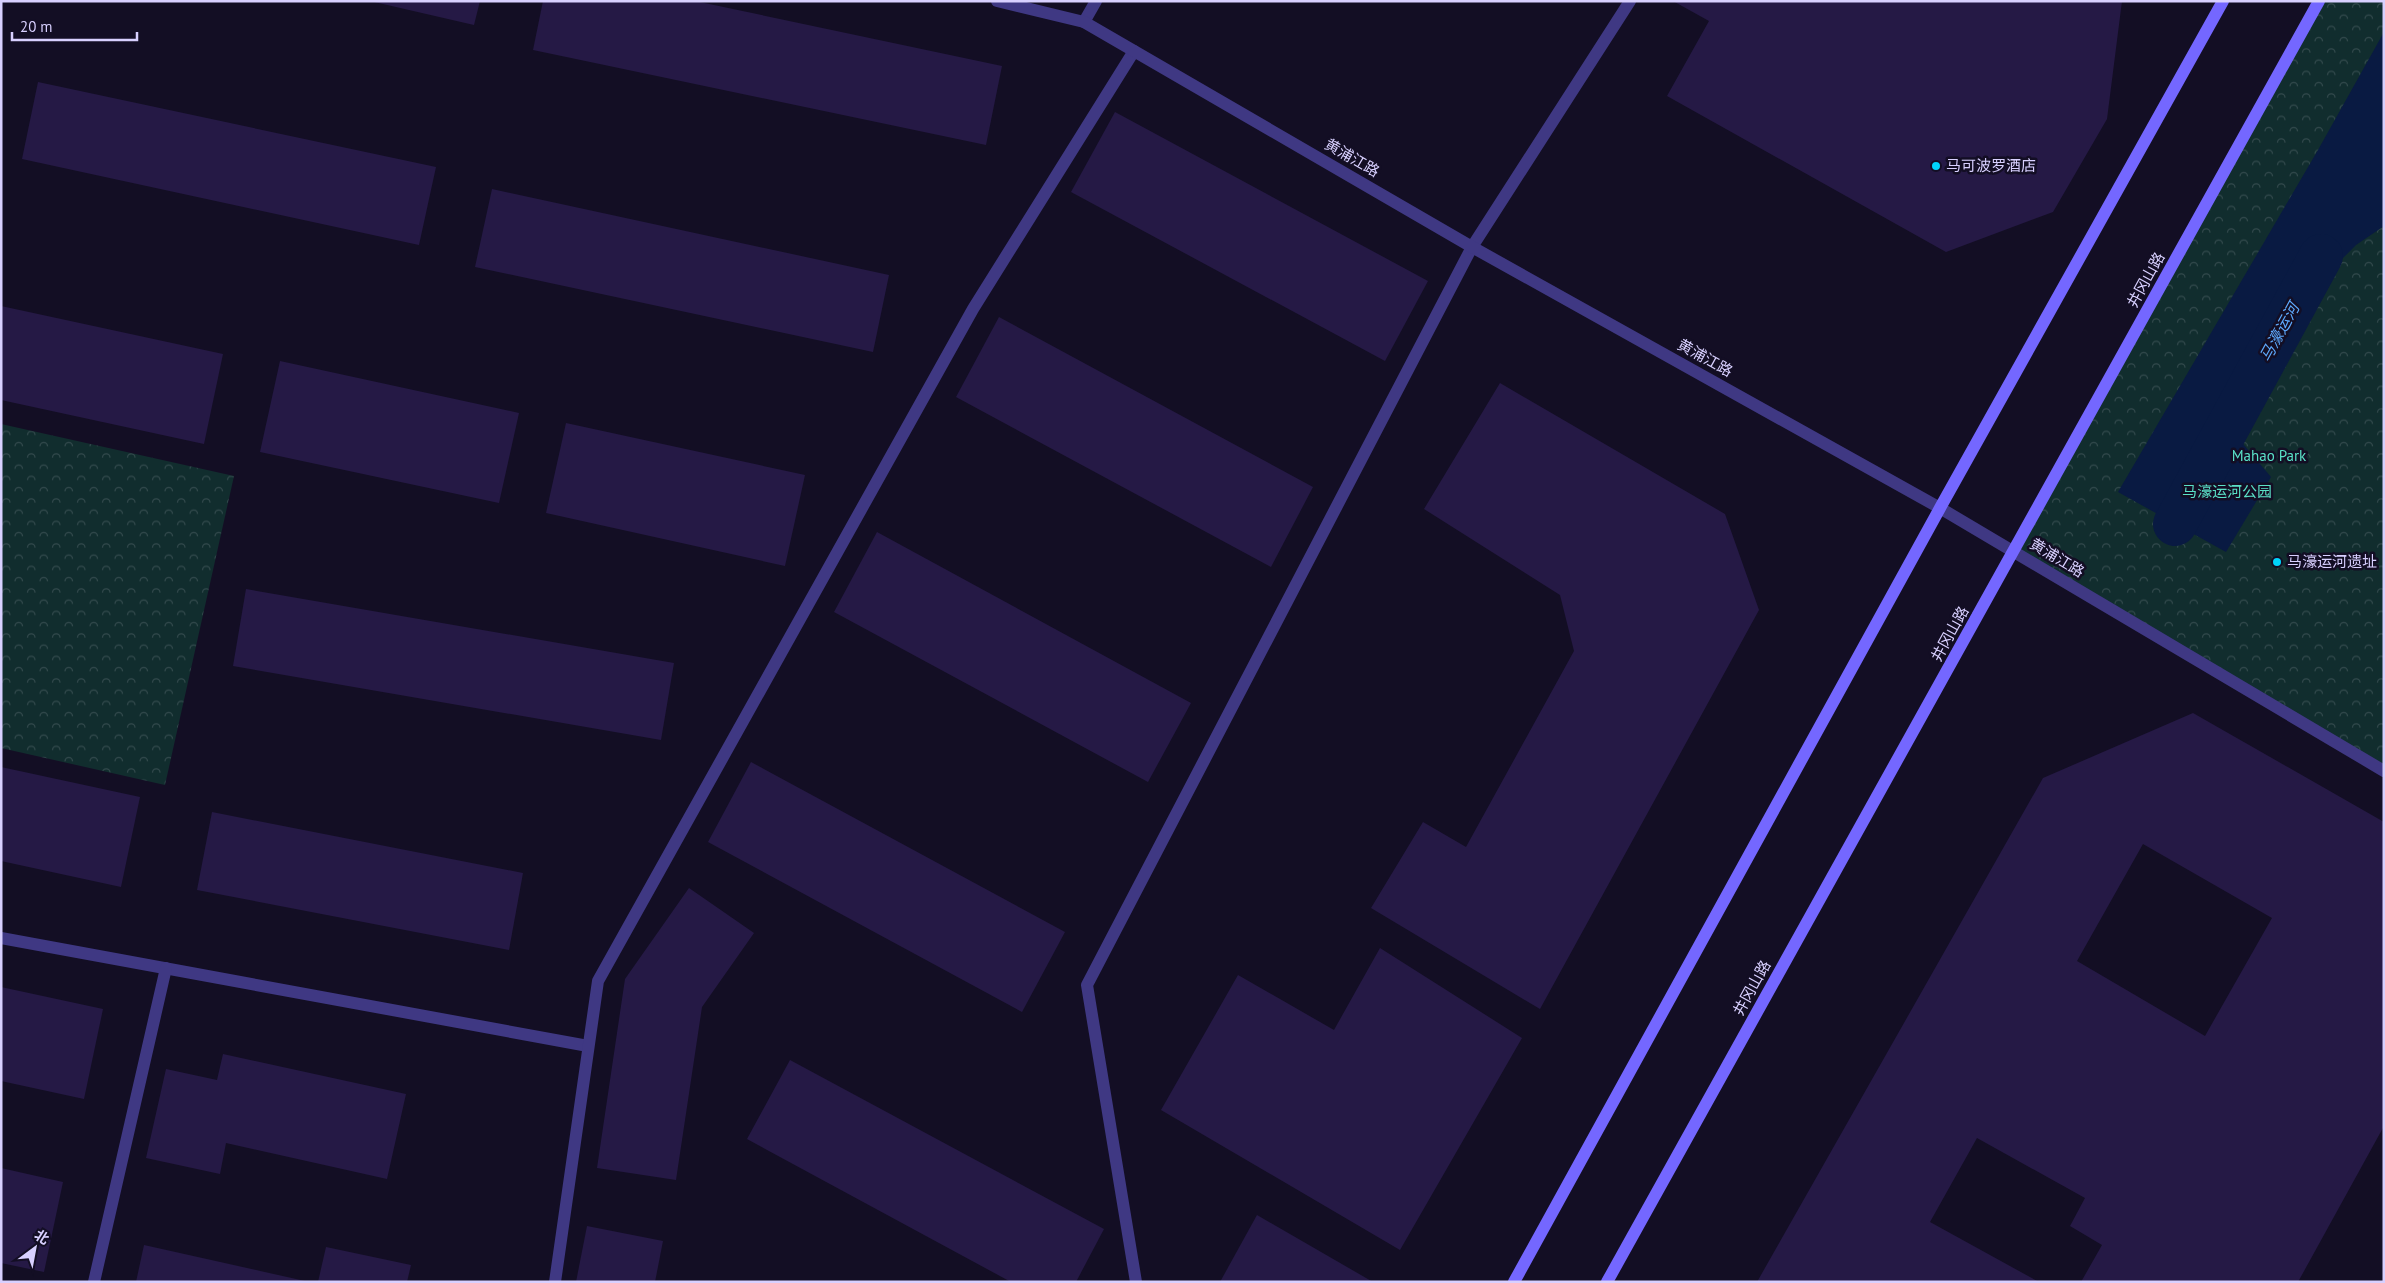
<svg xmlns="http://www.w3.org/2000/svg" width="2385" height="1283" viewBox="0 0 2385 1283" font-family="'PT Sans','Noto Sans SC',sans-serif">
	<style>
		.forest { fill: url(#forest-crowns) }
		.water { fill: #091a42 }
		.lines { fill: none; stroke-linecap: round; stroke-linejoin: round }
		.canal { stroke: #091a42; stroke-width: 44 }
		.building { fill: #251945; fill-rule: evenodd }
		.minor { stroke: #3f3883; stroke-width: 12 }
		.tertiary { stroke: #3f3883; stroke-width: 12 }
		.secondary { stroke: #7467ff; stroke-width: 12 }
		.poi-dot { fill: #00d4fb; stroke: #130e24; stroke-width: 2 }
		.labels { text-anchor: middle; stroke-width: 5; stroke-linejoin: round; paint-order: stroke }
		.street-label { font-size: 15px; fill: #d8d0ff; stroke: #130e24 }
		.poi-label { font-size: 15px; fill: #d8d0ff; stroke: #130e24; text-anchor: start }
		.park-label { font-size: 15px; fill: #5ae1c7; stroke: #130e24 }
		.water-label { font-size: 16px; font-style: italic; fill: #5eabff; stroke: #130e24 }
	</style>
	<defs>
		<pattern id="forest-crowns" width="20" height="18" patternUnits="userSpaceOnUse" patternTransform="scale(1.25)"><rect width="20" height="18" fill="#112d2e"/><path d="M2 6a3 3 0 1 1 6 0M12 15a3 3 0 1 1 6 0" fill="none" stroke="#334a4d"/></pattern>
	</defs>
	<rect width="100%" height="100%" fill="#130e24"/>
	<g class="forest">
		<path d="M 2318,1 L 2384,1 L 2384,771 L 2014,552 Z"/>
		<path d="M 1,424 L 234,476 L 165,785 L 1,748 Z"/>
	</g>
	<path class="water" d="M 2384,32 L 2384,226 L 2356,245 L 2292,309 L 2243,399 L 2238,438 L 2271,477 L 2226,552 L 2118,492 L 2318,150 Z"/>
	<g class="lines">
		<path class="canal" d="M 2175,524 L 2321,256"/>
	</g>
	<g class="building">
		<path d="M 370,1 L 480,1 L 474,25 Z"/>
		<path d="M 543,1 L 695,1 L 1002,66 L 986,145 L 533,50 Z"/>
		<path d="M 1673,1 L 2122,1 L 2107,119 L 2053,212 L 1946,252 L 1667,96 L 1709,21 Z"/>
		<path d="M 38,82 L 436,167 L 419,245 L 22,159 Z"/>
		<path d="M 1115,112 L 1428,281 L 1385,361 L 1071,192 Z"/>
		<path d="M 492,189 L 889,275 L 873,352 L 475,267 Z"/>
		<path d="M 1,306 L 223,354 L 204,444 L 1,400 Z"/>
		<path d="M 999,317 L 1313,487 L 1271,567 L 956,397 Z"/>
		<path d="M 280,361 L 519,413 L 499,503 L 260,452 Z"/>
		<path d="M 1500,383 L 1725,514 L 1759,610 L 1540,1009 L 1371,908 L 1423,822 L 1466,847 L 1574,651 L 1560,595 L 1424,509 Z"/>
		<path d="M 566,423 L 805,475 L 785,566 L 546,513 Z"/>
		<path d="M 877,532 L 1191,703 L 1148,782 L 834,612 Z"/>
		<path d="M 246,589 L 674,663 L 661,740 L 233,666 Z"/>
		<path d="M 2193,713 L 2384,822 L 2384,1126 L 2298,1282 L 2081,1282 L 2102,1245 L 2070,1226 L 2085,1198 L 1977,1138 L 1930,1222 L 2039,1282 L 1757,1282 L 2043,778 ZM 2143,844 L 2272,918 L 2205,1036 L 2077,961 Z"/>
		<path d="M 751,762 L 1065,932 L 1022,1012 L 708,842 Z"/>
		<path d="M 1,767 L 140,797 L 121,887 L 1,861 Z"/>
		<path d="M 212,812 L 523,873 L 509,950 L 197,890 Z"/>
		<path d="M 689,888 L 754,933 L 702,1007 L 676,1180 L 597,1168 L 625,979 Z"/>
		<path d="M 1380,948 L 1522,1038 L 1400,1250 L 1161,1110 L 1238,975 L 1334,1030 Z"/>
		<path d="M 1,987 L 103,1009 L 84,1099 L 1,1081 Z"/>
		<path d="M 223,1054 L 406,1094 L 387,1179 L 226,1143 L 220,1174 L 146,1158 L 166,1069 L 217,1080 Z"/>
		<path d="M 790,1060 L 1104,1229 L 1076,1282 L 1011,1282 L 747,1139 Z"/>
		<path d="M 1,1168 L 63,1182 L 44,1272 L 1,1263 Z"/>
		<path d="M 1257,1215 L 1373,1282 L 1220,1282 Z"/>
		<path d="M 587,1226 L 663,1241 L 655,1282 L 576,1282 Z"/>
		<path d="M 144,1245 L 305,1281 L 305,1282 L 136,1282 Z"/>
		<path d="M 326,1247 L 411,1265 L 407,1282 L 318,1282 Z"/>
	</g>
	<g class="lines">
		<g class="minor">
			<path d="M 1084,22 L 1096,1"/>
			<path d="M 1,938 L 588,1046"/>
			<path d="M 94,1282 L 166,968"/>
			<path d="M 555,1282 L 598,981 L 973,309 L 1134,51"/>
			<path d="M 1136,1282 L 1087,985 L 1472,247 L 1630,1"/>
		</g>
		<path class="tertiary" d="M 997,1 L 1084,22 L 1472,247 L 1940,508 L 2384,771"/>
		<g class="secondary">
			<path d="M 1514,1282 L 1940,508 L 2223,1"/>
			<path d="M 1607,1282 L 2319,1"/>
		</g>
	</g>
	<g class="poi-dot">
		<circle cx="1936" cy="166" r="5"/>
		<circle cx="2277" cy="562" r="5"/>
	</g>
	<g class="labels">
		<g class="street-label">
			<text transform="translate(1352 158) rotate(30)" y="5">黄浦江路</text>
			<text transform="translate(2146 280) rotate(-61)" y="5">井冈山路</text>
			<text transform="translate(1705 358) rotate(29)" y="5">黄浦江路</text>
			<text transform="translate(2057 558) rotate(31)" y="5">黄浦江路</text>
			<text transform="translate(1950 634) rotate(-61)" y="5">井冈山路</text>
			<text transform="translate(1752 988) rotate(-61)" y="5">井冈山路</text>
		</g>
		<g class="poi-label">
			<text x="1946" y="171">马可波罗酒店</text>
			<text x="2287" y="567">马濠运河遗址</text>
		</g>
		<g class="park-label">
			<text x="2269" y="461">Mahao Park</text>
			<text x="2227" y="497">马濠运河公园</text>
		</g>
		<g class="water-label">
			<text transform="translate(2279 332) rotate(-61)" y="6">马濠运河</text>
		</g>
	</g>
	<rect width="2385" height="1283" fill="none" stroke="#d8d0ff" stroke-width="5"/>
	<g transform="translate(35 1248) rotate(32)" stroke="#130e24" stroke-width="4" paint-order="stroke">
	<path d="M0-4L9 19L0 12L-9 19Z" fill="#d8d0ff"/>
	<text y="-8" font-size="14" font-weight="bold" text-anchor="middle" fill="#d8d0ff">北</text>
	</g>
	<path d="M12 32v8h125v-8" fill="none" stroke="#d8d0ff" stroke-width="2.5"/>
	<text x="20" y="32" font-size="15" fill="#d8d0ff" stroke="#130e24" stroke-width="4" paint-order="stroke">20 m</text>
</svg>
